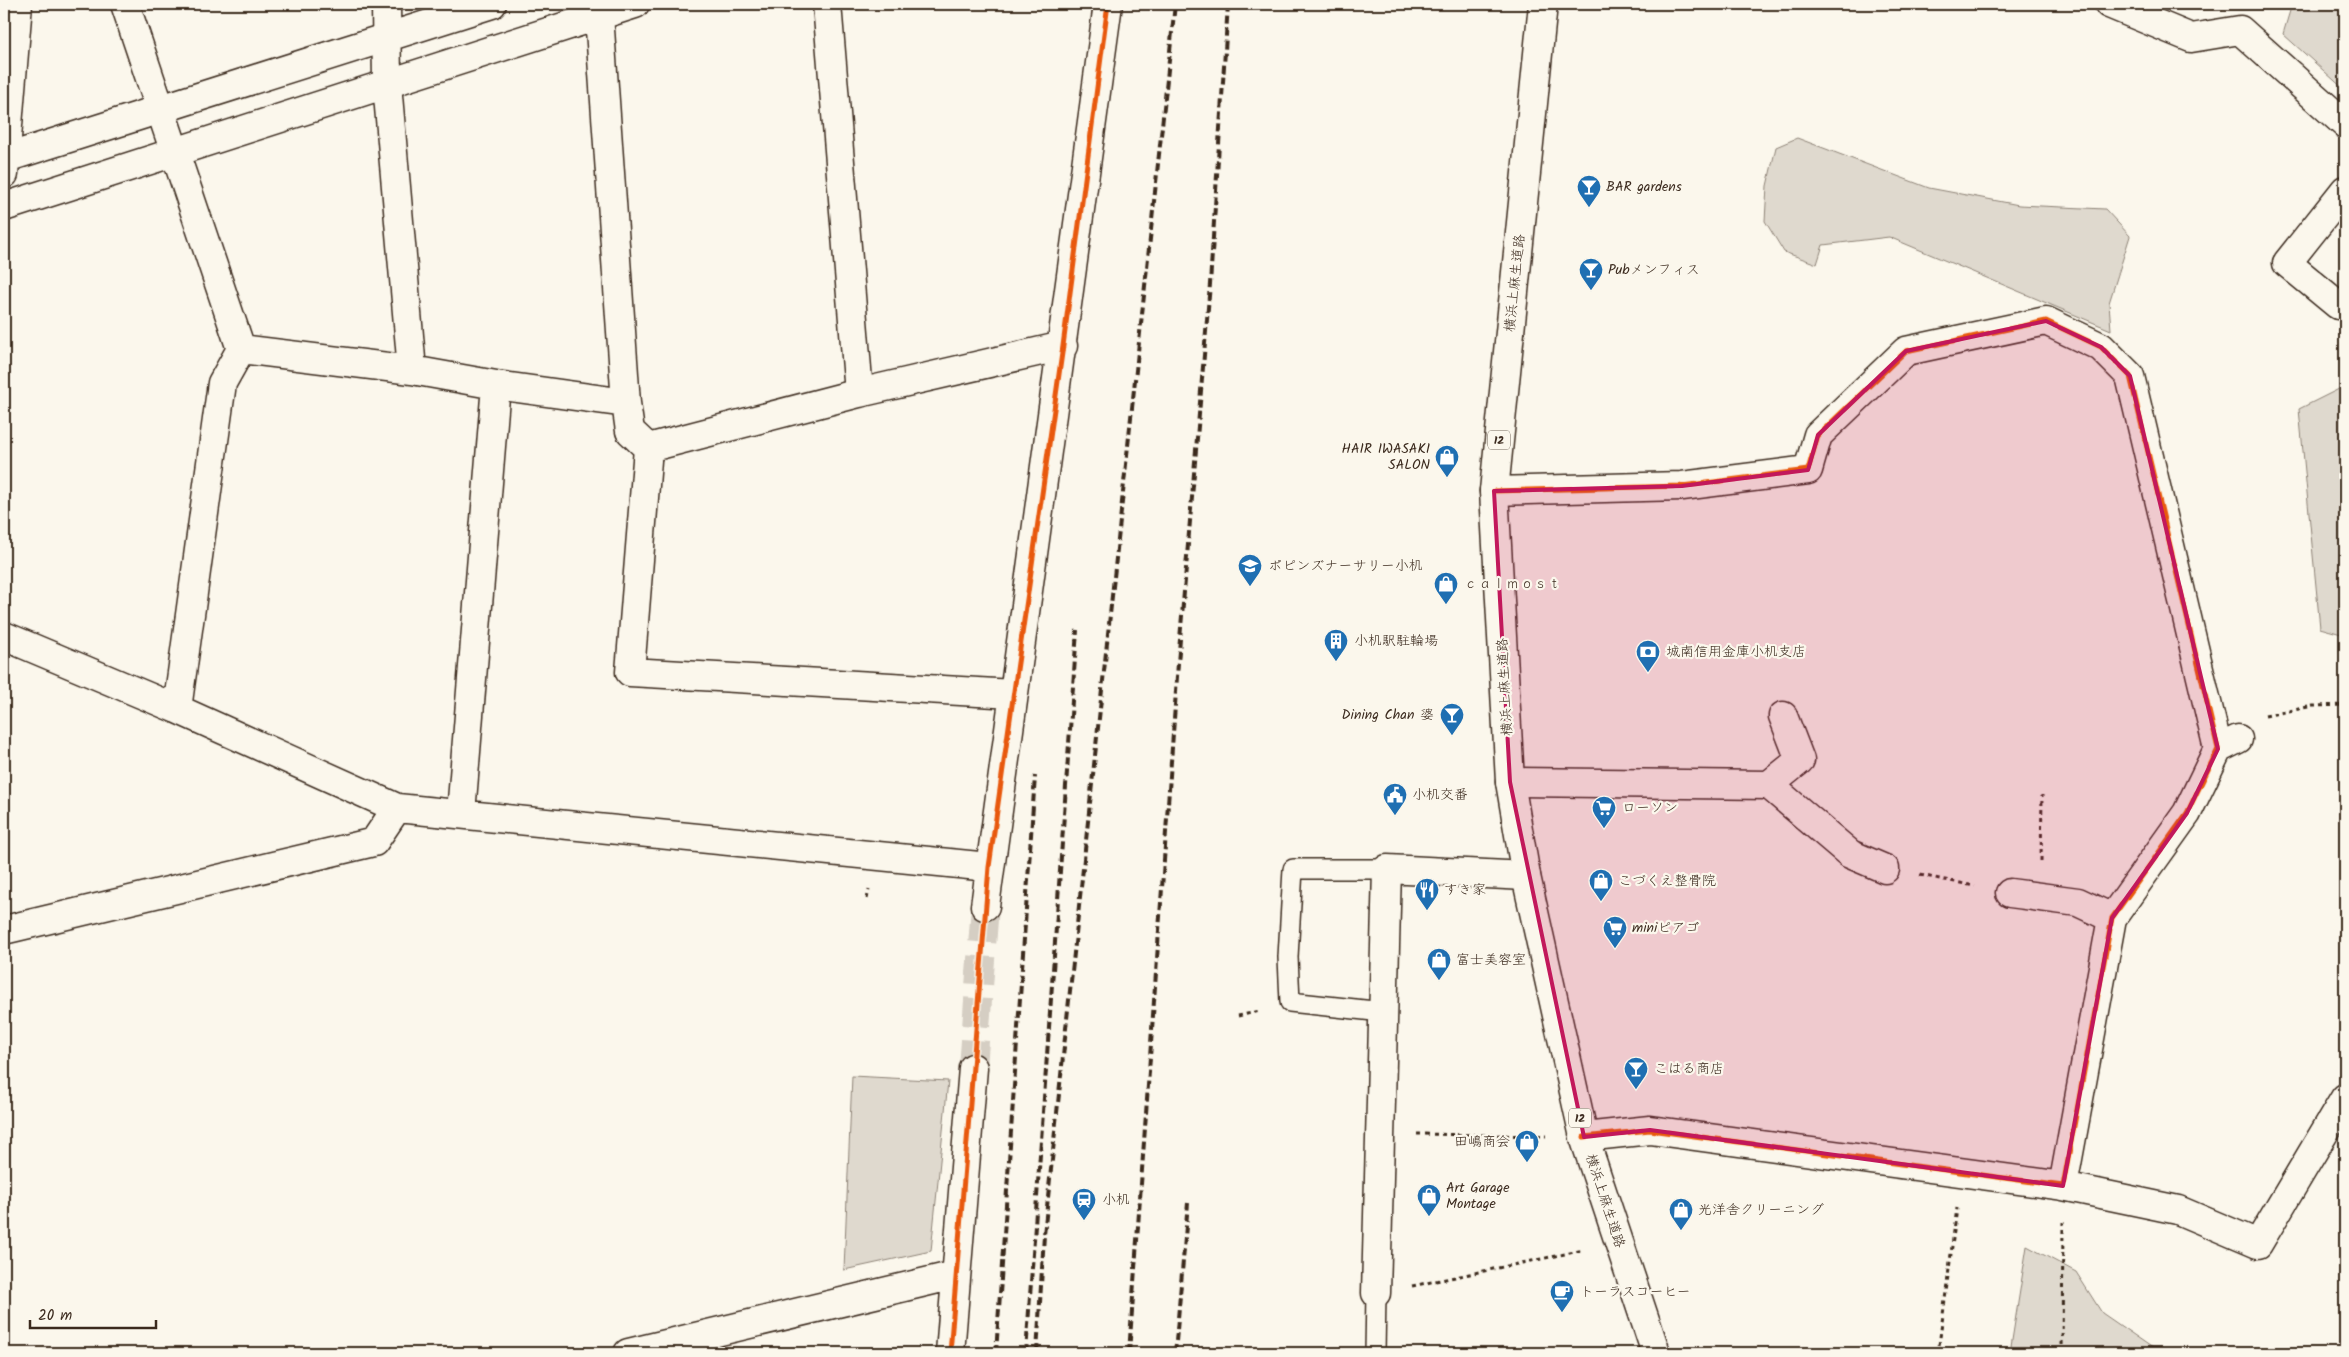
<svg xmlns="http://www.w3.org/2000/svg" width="2349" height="1357" viewBox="0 0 2349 1357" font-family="Kalam,'Klee One',sans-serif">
<rect width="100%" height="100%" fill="#fbf7ec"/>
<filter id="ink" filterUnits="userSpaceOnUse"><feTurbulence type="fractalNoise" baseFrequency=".02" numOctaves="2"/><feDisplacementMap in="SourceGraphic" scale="10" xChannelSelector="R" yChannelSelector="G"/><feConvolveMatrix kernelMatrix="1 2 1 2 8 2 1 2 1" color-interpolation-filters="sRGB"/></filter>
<g filter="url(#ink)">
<path fill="#dfd9ce" stroke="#8d8276" d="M2292,4h53v86l-62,-56z
M1797,138l132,50 90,17 86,4 25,27 -21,67 2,27 -222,-93 -66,8 -6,19 -33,-12 -19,-31 2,-35 9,-39z
M2345,386v249l-25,-7 -21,-219z
M852,1076l96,5 -17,170 -87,19z
M2027,1246l49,26 26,41 58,40h-150z"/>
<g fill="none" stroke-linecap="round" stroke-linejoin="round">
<path stroke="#d5cec3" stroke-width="28" stroke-dasharray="28 14" stroke-linecap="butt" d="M973,1068l12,-162"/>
<defs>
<path id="lane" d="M1383,1012l-93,-10 -2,-45 5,-88h94
M1375,1353l1,-60"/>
<path id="street" d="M125,4l116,345 -19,34 -45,326
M386,4l1,80 25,286
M827,4l32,389
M2109,4l82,34 49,-8 105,94
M6,158l486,-154
M4,174l14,-170
M4,207l631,-203
M2338,305l-51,-42 58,-73
M241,349l171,21 84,15 130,18 -27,-388 1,-11
M626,403l4,28 18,17 211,-55 204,-47
M648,448l-18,224 383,22
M1494,491l188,-5 126,-16 10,-35 88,-84 140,-30 55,26 29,29 88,373 -31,64 -75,105 -49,268 -413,-56 -66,7
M4,636l173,73 220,99 592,59
M2218,749l20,-10
M1510,782l259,3 31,-25 -17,-44
M1769,785l81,69 35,15
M461,813l35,-428
M2010,893l68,9 34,16
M985,906l123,-902
M4,930l370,-88 23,-34
M2063,1186l115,24 80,34 87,-146
M1376,1293l11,-424 139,7
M628,1353l327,-78
M950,1353l23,-285"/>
<path id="primary" d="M1543,4l-49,487 16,291 16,94 58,261 72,216"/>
</defs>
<use href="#lane" stroke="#3b2a1e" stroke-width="22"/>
<use href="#street" stroke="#3b2a1e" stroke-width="31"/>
<use href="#primary" stroke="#3b2a1e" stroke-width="31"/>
<path stroke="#3b2a1e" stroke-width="3" stroke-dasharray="4 4" stroke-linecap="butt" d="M2265,716l48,-10 32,-1
M2041,861l1,-66
M1920,875l55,11
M867,899l2,-9
M1238,1016l22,-5
M1417,1134l129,2
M1412,1286l172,-36
M1938,1353l19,-145
M2062,1353l1,-131"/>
<use href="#lane" stroke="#fbf7ec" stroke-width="19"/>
<use href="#street" stroke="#fbf7ec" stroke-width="28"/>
<use href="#primary" stroke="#fbf7ec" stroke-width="28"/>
<path stroke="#3b2a1e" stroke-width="4" stroke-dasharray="8 4" stroke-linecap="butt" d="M996,1353l39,-577
M1026,1353l51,-723
M1037,1353l7,-118 131,-1231
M1129,1353l49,-690 32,-379 18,-280
M1175,1353l13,-150"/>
<defs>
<path id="cycleway" d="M1494,491l188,-5 126,-16 10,-35 88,-84 140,-30 55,26 29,29 88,373 -31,64 -75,105 -49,268 -413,-56 -66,7
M950,1353l39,-486 74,-521 45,-342"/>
</defs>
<use href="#cycleway" stroke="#fbf7ec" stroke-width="8"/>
<use href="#cycleway" stroke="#e8590c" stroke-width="5"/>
</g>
</g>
<path fill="#c2185b" fill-opacity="0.2" stroke="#c2185b" stroke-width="4" stroke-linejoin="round" d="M2046,321l55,26 29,29 88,373 -31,64 -75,105 -49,268 -413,-56 -66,7 -74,-355 -16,-291 188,-5 126,-16 10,-35 88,-84z"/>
<defs>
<symbol id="bar-pin" viewBox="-11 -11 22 30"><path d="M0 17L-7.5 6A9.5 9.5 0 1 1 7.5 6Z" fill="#1f6fb2" stroke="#fbf7ec"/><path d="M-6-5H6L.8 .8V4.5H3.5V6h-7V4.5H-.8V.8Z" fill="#fff"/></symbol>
<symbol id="shop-pin" viewBox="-11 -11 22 30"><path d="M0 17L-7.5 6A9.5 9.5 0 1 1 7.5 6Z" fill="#1f6fb2" stroke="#fbf7ec"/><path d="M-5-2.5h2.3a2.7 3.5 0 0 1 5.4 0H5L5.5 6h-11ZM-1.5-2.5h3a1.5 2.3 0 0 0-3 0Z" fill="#fff"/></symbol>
<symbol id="school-pin" viewBox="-11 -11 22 30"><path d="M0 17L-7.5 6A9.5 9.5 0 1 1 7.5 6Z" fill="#1f6fb2" stroke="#fbf7ec"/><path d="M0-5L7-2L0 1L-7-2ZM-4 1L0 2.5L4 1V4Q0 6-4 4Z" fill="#fff"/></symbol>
<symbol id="building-pin" viewBox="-11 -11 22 30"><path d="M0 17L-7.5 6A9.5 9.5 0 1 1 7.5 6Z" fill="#1f6fb2" stroke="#fbf7ec"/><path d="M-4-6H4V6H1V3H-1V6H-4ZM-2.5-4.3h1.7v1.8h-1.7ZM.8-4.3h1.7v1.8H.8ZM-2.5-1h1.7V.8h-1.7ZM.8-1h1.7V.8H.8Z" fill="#fff"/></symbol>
<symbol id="bank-pin" viewBox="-11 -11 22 30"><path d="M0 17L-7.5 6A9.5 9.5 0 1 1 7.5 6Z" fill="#1f6fb2" stroke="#fbf7ec"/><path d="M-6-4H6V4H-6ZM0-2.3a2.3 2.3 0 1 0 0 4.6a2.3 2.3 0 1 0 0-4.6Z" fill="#fff"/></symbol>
<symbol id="civic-pin" viewBox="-11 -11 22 30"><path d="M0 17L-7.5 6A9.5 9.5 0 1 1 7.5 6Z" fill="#1f6fb2" stroke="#fbf7ec"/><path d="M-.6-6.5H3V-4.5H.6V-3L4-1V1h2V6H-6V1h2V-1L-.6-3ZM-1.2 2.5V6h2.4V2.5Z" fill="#fff"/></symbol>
<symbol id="supermarket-pin" viewBox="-11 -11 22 30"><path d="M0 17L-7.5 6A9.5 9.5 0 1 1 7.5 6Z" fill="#1f6fb2" stroke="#fbf7ec"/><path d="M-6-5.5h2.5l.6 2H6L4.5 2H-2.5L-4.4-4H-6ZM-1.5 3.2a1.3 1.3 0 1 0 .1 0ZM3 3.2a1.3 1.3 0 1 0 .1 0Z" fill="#fff"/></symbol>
<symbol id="restaurant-pin" viewBox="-11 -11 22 30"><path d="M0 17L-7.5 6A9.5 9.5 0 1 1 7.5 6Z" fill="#1f6fb2" stroke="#fbf7ec"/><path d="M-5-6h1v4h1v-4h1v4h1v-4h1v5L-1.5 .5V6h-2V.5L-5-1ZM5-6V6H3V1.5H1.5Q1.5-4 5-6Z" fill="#fff"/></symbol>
<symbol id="station-pin" viewBox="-11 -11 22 30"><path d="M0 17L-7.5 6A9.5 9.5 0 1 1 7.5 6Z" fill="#1f6fb2" stroke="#fbf7ec"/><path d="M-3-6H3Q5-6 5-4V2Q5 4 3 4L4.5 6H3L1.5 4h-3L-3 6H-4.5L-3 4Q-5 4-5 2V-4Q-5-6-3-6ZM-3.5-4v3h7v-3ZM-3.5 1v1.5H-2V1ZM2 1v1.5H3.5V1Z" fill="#fff"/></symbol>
<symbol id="cafe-pin" viewBox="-11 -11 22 30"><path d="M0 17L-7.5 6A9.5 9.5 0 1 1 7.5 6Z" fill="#1f6fb2" stroke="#fbf7ec"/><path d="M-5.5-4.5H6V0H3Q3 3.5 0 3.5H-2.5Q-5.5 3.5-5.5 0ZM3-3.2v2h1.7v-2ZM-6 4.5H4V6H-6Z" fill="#fff"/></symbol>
</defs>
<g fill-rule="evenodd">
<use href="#bar-pin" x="1575" y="173" width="28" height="38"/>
<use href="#bar-pin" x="1577" y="256" width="28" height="38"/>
<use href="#shop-pin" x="1433" y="443" width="28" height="38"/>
<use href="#school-pin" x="1236" y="552" width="28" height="38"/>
<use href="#shop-pin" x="1432" y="570" width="28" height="38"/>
<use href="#building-pin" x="1322" y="627" width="28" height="38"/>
<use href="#bank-pin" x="1634" y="638" width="28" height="38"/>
<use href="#bar-pin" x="1438" y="701" width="28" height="38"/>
<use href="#civic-pin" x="1381" y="781" width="28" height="38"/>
<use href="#supermarket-pin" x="1590" y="794" width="28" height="38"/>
<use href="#shop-pin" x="1587" y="867" width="28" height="38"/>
<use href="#restaurant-pin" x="1413" y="876" width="28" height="38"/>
<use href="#supermarket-pin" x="1601" y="914" width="28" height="38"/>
<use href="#shop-pin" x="1425" y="946" width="28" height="38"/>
<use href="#bar-pin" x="1622" y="1055" width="28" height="38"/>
<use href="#shop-pin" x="1513" y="1128" width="28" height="38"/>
<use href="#shop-pin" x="1415" y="1182" width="28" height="38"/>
<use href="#station-pin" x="1070" y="1186" width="28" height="38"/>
<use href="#shop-pin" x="1667" y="1196" width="28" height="38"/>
<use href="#cafe-pin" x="1548" y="1278" width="28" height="38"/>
</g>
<g text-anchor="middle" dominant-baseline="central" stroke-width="4.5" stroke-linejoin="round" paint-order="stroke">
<g fill="#fbf7ec" stroke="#75685c" stroke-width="1">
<rect x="1488" y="430.5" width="22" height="19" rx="4"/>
<rect x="1569" y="1108.5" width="22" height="19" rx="4"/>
</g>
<g font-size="12" font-weight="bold" fill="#3b2a1e">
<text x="1499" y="440">12</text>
<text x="1580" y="1118">12</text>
</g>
<g font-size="14" fill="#3b2a1e" stroke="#fbf7ec" text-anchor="start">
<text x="1606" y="187">BAR gardens</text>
<text x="1608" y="270">Pubメンフィス</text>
<text x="1430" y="449" text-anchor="end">HAIR IWASAKI<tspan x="1430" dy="16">SALON</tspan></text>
<text x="1268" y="566">ポピンズナーサリー小机</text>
<text x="1464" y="584">ｃａｌｍｏｓｔ</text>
<text x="1354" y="641">小机駅駐輪場</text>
<text x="1666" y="652">城南信用金庫小机支店</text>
<text x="1434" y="715" text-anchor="end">Dining Chan 婆</text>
<text x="1412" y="795">小机交番</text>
<text x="1622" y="808">ローソン</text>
<text x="1618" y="881">こづくえ整骨院</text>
<text x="1444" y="890">すき家</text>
<text x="1632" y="928">miniピアゴ</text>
<text x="1456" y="960">富士美容室</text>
<text x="1654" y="1069">こはる商店</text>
<text x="1510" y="1142" text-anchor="end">田嶋商会</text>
<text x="1446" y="1188">Art Garage<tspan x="1446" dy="16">Montage</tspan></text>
<text x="1102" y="1200">小机</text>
<text x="1698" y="1210">光洋舎クリーニング</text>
<text x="1580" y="1292">トーラスコーヒー</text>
</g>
<g font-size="14" fill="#3b2a1e" stroke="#fbf7ec">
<text transform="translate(1515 283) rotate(-84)">横浜上麻生道路</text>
<text transform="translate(1505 687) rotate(-93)">横浜上麻生道路</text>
<text transform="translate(1605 1201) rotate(72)">横浜上麻生道路</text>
</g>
</g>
<rect width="2349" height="1357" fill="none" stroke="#fbf7ec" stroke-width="20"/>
<rect x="10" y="10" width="2329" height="1337" fill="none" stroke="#3b2a1e" stroke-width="2" filter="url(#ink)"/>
<path d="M30 1320v8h126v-8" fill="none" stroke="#3b2a1e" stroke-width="2.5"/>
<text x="38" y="1320" font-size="15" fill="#3b2a1e" stroke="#fbf7ec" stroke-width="4" paint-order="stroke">20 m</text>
</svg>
